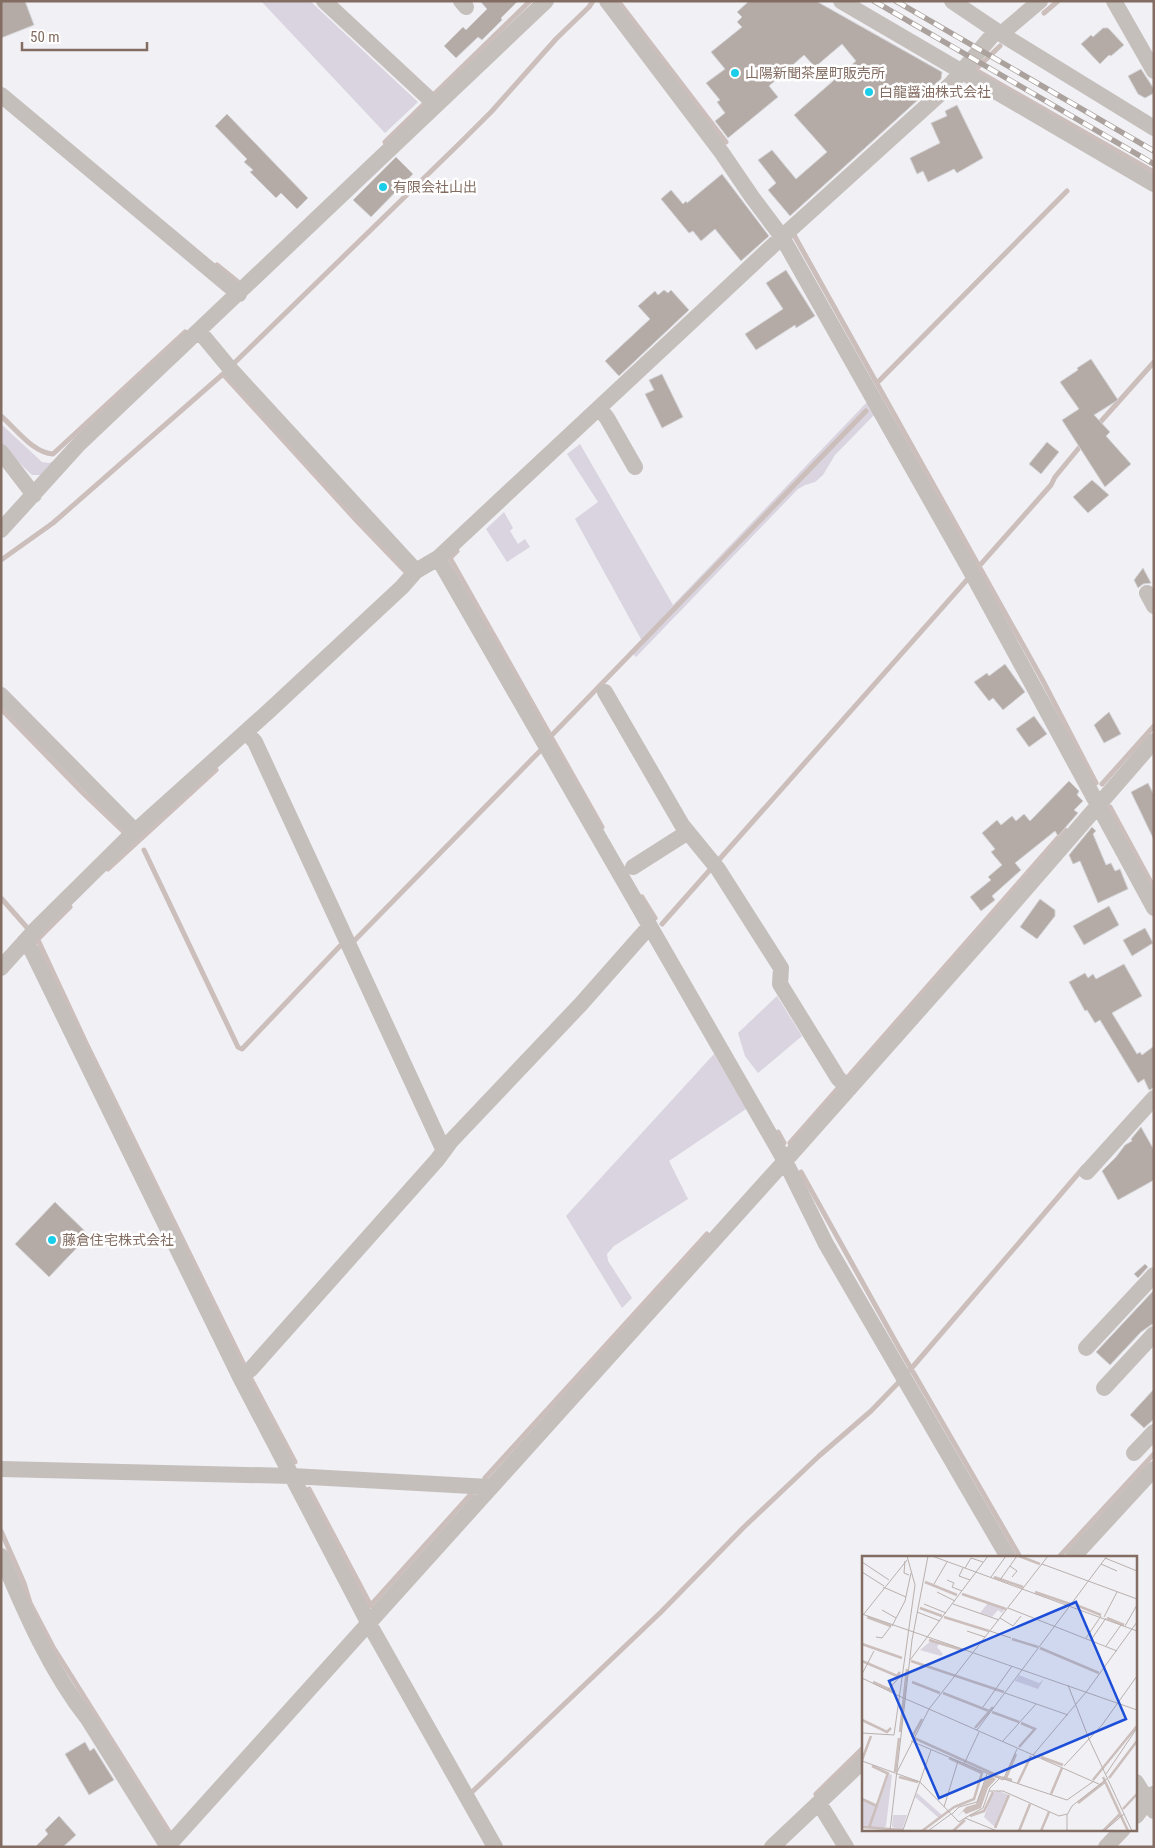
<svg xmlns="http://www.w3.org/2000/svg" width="1155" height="1848" viewBox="0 0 1155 1848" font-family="'Roboto Condensed','Noto Sans JP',sans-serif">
<rect width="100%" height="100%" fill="#f0f0f5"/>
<path fill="#d9d4df" d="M261,1h49l108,101 -33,31z
M868,401l7,13 -40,41 -12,20 -8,7 -10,3 -7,4 -162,168 -5,-5 11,-11 -67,-122 23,-17 -31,-48 13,-10 93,161z
M1,424l41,38 7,1 9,-4 -16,16h-10l-31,-30z
M504,512l9,16 -3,3 8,13 7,-5 5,8 -23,15 -21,-33z
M777,996l25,40 -44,37 -13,-17 -7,-23z
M714,1054l32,55 -77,52 19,38 -74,47 -7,8 1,7 24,37 -10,10 -56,-92z"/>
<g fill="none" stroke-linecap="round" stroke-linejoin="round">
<path stroke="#cbbebb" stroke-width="5" d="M618,1l108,141
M1044,13l14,-12
M972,68l182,104
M975,70l25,-24
M385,142l145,-141
M794,235l248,444 54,104
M217,265l21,17
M223,374l133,146 49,51
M877,383l190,-192
M1,416c15,13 32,37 52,38l132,-122
M1096,427l58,-65
M457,551l-7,7 152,269
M1,560l52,-37 170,-149 238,-232 31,-31 64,-72 33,-32 4,-6
M1,709l83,85 44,42
M551,736l315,-325
M1102,784l52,-58
M1110,807l44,81
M144,850l94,197 4,2 98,-103
M108,869l108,-99
M642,897l13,21
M1,898l37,42 48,103 165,336 44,83
M662,924l389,-439 4,-8 28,-34
M353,942l188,-192
M30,947l40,-40
M778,1132l6,11
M790,1143l275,-313
M801,1172l97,174 122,211
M910,1370l174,-203
M485,1478l222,-244
M309,1489l62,117
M1,1531l23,52 6,20 23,44 120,191
M1059,1557l95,-103
M371,1605l101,-112
M471,1793l190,-181 83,-85 75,-71 52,-45 28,-29
M816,1794l48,-47"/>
</g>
<path fill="#b4aaa6" stroke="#d3d3d6" d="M1,1h24l9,24 -33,13z
M480,1h38l-17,17 1,2 -20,20 -4,-3 -22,21 -12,-12 19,-19 3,3 21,-21z
M749,1h67l126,71 -1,7 -151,137 -22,-26 8,-7 -18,-23 14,-10 24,29 31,-27 -33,-37 62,-54 -14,-17 -27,23 -11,-12 -35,31 9,11 -50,41 -13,-17 10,-8 -8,-11 3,-2 -14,-17 19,-14 -14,-17 31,-25 -5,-5 5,-5 -5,-5z
M1103,28h5l16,17 -13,11 -2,-1 -9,9 -19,-20 10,-9 2,2z
M1141,69l13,20v4l-9,5 -7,-4 -10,-18z
M957,105l26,53 -26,15 -3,-4 -26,13 -5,-11 -6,3 -7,-16 30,-15 -9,-20 16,-7 -2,-5z
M227,114l81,84 -11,11 -16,-16 -5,5 -26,-26 3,-2 -9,-8 3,-3 -32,-33z
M396,157l17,17 -42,43 -18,-17z
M722,174l47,62 -28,25 -26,-32 -14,12 -8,-10 -4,2 -28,-34 10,-9 12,14 3,-3 1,2z
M786,270l29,46 -19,12 -1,-3 -39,25 -11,-16 38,-25 -17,-26z
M664,290l4,3 3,-3 18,20 -70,66 -14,-15 45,-42 -12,-13 17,-15 3,4z
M1091,359l27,41 -24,15 16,17 -4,4 25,28 -26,23 -43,-67 17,-11 -19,-27 18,-12 -1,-2z
M662,374l21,43 -21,11 -17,-34 9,-4 -5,-10z
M1047,442l12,10 -18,22 -12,-10z
M1092,480l17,15 -21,18 -15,-16z
M1143,568l8,15 -8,1 -5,4 -4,-8z
M1005,664l20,28 -22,18 -10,-12 -4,3 -15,-19 13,-9 2,3z
M1109,712l12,22 -17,9 -10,-18z
M1034,716l13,18 -18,13 -13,-18z
M1069,781l10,10 -2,4 6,6 -9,9 4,3 -20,23 -3,-5 -40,32 6,7 -29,26 3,4 -14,11 -11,-14 21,-17 -3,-3 14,-12 -11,-13 4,-3 -13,-16 15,-13 4,5 11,-9 4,5 8,-7 6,7z
M1148,783l6,12v45l-23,-48z
M1092,827l4,4 -3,3 13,31 5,-2 4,8 5,-2 8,20 -30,14 -18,-42 -7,3 -4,-9z
M1040,899l15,11v6l-18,23 -17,-12z
M1109,906l10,19 -35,20 -11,-19z
M1145,928l8,15 -21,13 -9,-16z
M1124,964l18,32 -30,17 25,41 3,-2 2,3 12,-9v42l-5,2 -5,-11 -6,4 -38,-63 -5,3 -8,-13 -2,1 -16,-29 16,-9 3,5 5,-4 3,5z
M1141,1127l13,23v30l-36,20 -16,-29 14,-14 9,-12 7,-4 -1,-2z
M55,1202l34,33 -40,42 -34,-33z
M1145,1264l3,3 -10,11 -4,-4z
M1154,1290v34l-3,1 -10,7 -31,33 -14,-13z
M1154,1389v30l-10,9 -14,-13z
M85,1742l5,9 4,-3 20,32 -25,15 -24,-41z
M59,1816l17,19 -13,12h-28l13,-13 -3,-4z"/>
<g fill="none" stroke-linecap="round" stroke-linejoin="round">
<path stroke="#c5bfbc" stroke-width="16" d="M324,1l112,104
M461,1l5,6
M607,1l115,152 30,44 30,40 169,-153 45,-53
M841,1l313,183
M952,1l49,33 153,94
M1114,1l40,70
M1001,34l39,-33
M1,95l238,199
M199,331l34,41 183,199
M599,408l8,10 28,49
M1,452l33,43
M1,530l78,-86 467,-443
M438,558l347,603 41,83 182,313
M1147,593l7,13
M605,692l77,133 36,44 63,99 -1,16 58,94 11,11
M1,695l134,136
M246,732l9,10 189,409
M633,867l55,-35
M24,942l8,9 208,426 128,245 127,225
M1,968l34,-38 96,-95 139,-125 132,-123 14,-16 22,-13 344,-321 187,331 185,340
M1087,1172l67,-74
M1086,1348l68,-73
M240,1377l11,-8 186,-209 14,-19 130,-137 68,-77
M1104,1388l50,-54
M1134,1453l20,-21
M1,1469l291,7 197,11
M1,1556c24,56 49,115 87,163l80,128
M1073,1557l81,-88
M1136,1782l18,29
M819,1803l27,44
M1136,1816l17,-22
M167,1847l618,-686 205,-231 164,-189
M772,1847l92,-87
M1106,1847l17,-18"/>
<defs>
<path id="rail" d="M874,1l280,163
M896,1l258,150"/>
</defs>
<use href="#rail" stroke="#aba29d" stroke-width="5.5"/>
<use href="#rail" stroke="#fff" stroke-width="4" stroke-dasharray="11" stroke-linecap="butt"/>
</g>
<g fill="#1aceea" stroke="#fff" stroke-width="2">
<circle cx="735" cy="73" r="5"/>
<circle cx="869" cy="92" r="5"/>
<circle cx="383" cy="187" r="5"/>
<circle cx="52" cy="1240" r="5"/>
</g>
<g text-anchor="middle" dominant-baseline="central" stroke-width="5" stroke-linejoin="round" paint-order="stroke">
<g font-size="14" fill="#836d62" stroke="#fff" text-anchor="start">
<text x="745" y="73">山陽新聞茶屋町販売所</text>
<text x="879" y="92">白龍醤油株式会社</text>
<text x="393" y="187">有限会社山出</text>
<text x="62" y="1240">藤倉住宅株式会社</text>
</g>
</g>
<g transform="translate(862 1556)">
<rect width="275" height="275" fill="#f0f0f5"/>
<path d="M126,47l17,6 -3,4 -4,-3 -6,7 -12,-4zM69,85l8,3 -2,3 6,7 -2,2 -21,-6zM157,119l20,8 5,-4 -6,10 -23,-8zM27,218l3,1 -6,51 -4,3 -20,-3 1,-26 13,6 -1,7zM137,235l10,4 -14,32 -11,-10 8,-24zM55,237l26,23 -3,3 -25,-22zM31,259h14l-5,15 -10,-3z" fill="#d9d4df"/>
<path d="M129,220l5,3 -8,9 -7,20 -15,6 -3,-3 -6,6 9,-10 10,-3 9,-23z" fill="#cbbebb"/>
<path fill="none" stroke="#cbbebb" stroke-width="2.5" d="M157,0l21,8M132,21l29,10M63,26l32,13M173,36l35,12M100,38l44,15M214,49l25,10M58,52l22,8M5,61l24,9M82,61l45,14M245,62l17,7M150,83l26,8M67,84l33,10M0,88l40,14M178,92l59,25M0,105l35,15 3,-4M49,105l93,31M11,126l22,10M50,126l28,11M81,137l46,18M130,156l27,10M0,164l25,12 4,-4M113,172l18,-21M38,176l7,-63M50,181l10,-18M52,182l82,37M157,191l16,-18 -14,-6M179,201l22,8M0,204l9,-24M10,210l17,8M33,216l4,-34M133,220l17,4M37,221l19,5M241,221l25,54M144,222l10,-24M247,222l28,-37M231,224l44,-54M156,227l13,-27M189,238l11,-26M0,243l15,7M216,247l28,-22M261,253l14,-15M108,260l14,-5 9,-19M0,271l41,3M7,272l19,-55M133,272l14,-33M60,275l32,-24 20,-8 8,-26 -33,-15M91,275l12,-11M157,275l11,-27M179,275l8,-19M241,275l18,-18"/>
<path fill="none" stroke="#bab0ad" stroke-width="1" d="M70,0l205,75M186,0l-119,153 172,76M243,2l32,13M43,5l-1,12 5,2M0,6l27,18M180,8l95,35M239,8l16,7M148,10l7,5 -5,6M101,12l-4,8 11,4M103,12l6,-10 12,4M0,16l22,14M129,21l15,-21M85,24l7,3 -2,4 10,4M138,24l17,-24M72,28l13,-22M21,31l23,10M75,36l18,9M62,48l22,9M91,48l46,16M146,52l109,43M20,54l14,8M55,56l23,9M0,58l275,96M1,59l44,-55M242,61l13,-25M138,62l13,8 8,-10M30,70l13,-25 6,-28M263,70l12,-21M105,75l18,6M128,75l21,7M14,81l6,1 9,-12M224,82l15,-22M229,84l15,-22M244,90l15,-21M48,104l78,-104M0,118l12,-23M0,122l37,18M206,129l21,54 43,92M26,134l15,-17M143,137l63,22M121,151l29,-41M115,174l130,-174M0,177l32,2 21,-150 -8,-29M49,185l92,39 14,-31M140,186l34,-38M171,199l54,-64 50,-69M0,205l58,21 39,40 6,-4 32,13M102,208l15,-32M202,210l38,-41 35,-49M35,216l32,-63 -30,-13M244,218l31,-46M142,223l63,21 27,-19M127,235h14l56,25 8,-2M82,251l14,-46M90,258l7,-7 18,-5 10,-28M103,262l18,-10 7,-20 9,-9M41,274l28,-80M28,275l22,-191 16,-84M66,275l23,-17M205,275v-16l5,-9 36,-28M242,275l20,-17"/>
<path fill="#1d4ed8" fill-opacity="0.15" stroke="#1d4ed8" stroke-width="2.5" d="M214,46l50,117 -187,79 -50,-117z"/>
<rect width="275" height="275" fill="none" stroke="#836d62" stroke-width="2.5"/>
</g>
<rect width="1155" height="1848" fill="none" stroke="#836d62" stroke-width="5"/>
<path d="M22 42v8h125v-8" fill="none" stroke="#836d62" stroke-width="2.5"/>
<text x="30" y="42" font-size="15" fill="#836d62" stroke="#ffffff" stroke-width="4" paint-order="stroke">50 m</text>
</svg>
